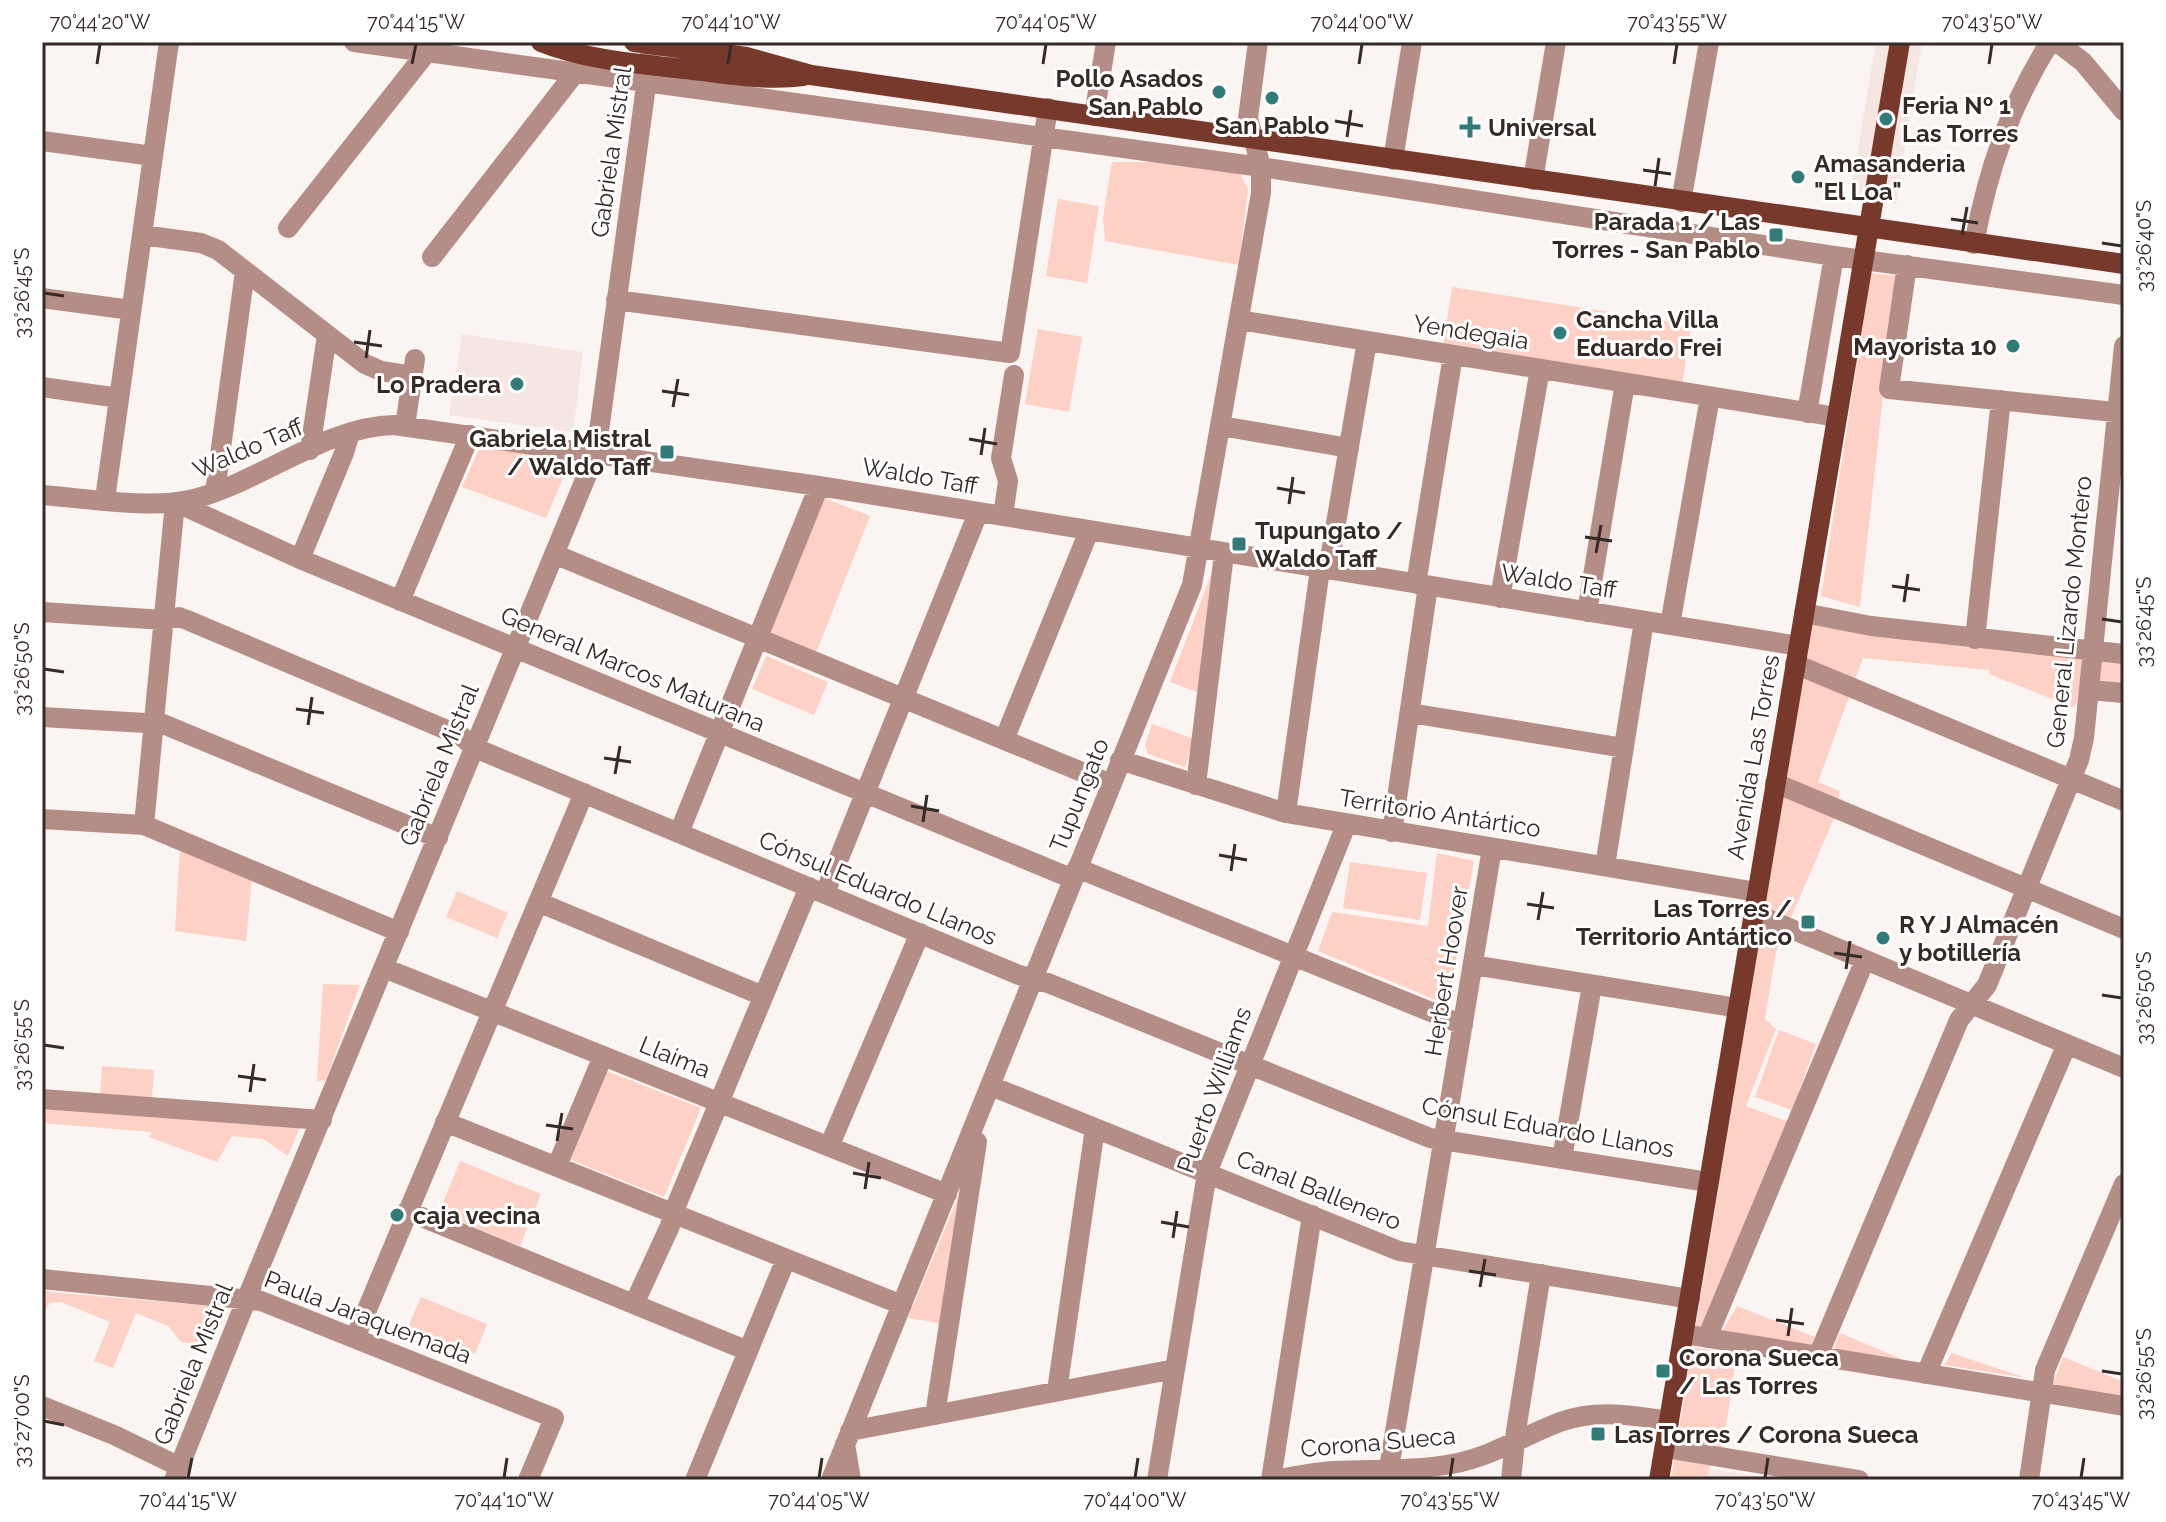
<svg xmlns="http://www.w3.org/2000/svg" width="2166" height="1522" viewBox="0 0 2166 1522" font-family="Raleway,sans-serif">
<rect width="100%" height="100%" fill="#faf4f2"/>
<path fill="#f6e6e2" d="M1876,42h46l-26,162 -46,-8z
M462,334l121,18 -10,80 -124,-17z
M1709,1469l66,10 3,-3 29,4h-100z"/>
<path fill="#fed1c6" d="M1112,162h74l52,8 10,19 -9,76 -134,-24 -2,-23z
M1058,199l41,7 -12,77 -41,-7z
M1871,273l25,3 -36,331 -39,-11z
M1452,287l239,38 -9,60 -239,-38z
M1038,329l44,8 -13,75 -44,-8z
M481,445l90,14 -25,59 -84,-31z
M822,497l48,19 -54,137 -48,-19z
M1213,570l-13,123 -30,-11z
M1812,623l312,36v28l-24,-2 -27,22 -84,-33v-4l-126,-12 -45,124 22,9 -6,27 -58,134 -11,67 11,10 -30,77 45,17 -90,208h-6z
M766,656l62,26 -14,33 -62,-26z
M1152,724l42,15 -9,28 -37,-13 -3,-9z
M180,847l72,31 -6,63 -71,-10z
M1437,853l37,8 -26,144 -130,-54 14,-39 96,14z
M1350,862l77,11 -7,47 -77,-12z
M457,891l51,22 -11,25 -51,-21z
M323,984l37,1 -34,95 -9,1z
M1779,1030l37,14 -24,66 -37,-13z
M102,1066l52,4 -2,29 -52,-4z
M607,1071l94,37 -37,89 -93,-37z
M42,1108l258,19 -12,29 -25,-17 -31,-3 -15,26 -68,-25 3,-5 -110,-9z
M460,1161l81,33 -21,52 -81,-33z
M960,1193l-16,131 -36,-6z
M42,1288l9,4 171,15 4,7 -10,20 -14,11 -21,-3 -13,-16 -32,-13 -23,55 -19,-7 16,-39 -49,-20 -11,1 -8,12z
M421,1297l66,27 -12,30 -67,-27z
M1737,1306l78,31 -3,11 -89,-18z
M1840,1333l73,31 -81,-13z
M1692,1347l45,7 -14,92 -14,23 -2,11h-36z
M1952,1353l74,25 -82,-13z
M2063,1357l61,25v15l-72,-11z"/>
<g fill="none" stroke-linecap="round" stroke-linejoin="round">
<path stroke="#b48e86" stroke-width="20" d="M354,42l907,125 573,89 290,39
M2057,42l26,20 41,49
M1094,116l12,-74
M42,141l111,15
M1393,160l19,-118
M1533,180l23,-138
M1681,202l28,-160
M288,228l139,-176
M142,235l59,8 17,7 147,114 16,7 32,5
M1974,244c14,-75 35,-136 76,-202
M432,257l143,-184
M1907,265l-18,124 235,24
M42,298l89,12
M616,300l394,53 38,-245
M1239,320l598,97
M42,387l77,11
M1807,413l27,-157
M405,426l10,-67
M1221,426l128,22
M310,450l17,-115
M215,492l30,-221
M42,495c44,3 110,15 152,4 66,-17 132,-73 200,-74l425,61 980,160
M105,499l64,-457
M1003,516l5,-35 -7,-23 13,-83
M554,554l557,230
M300,559l44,-106 6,-20
M1328,570l39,-229
M1416,584l37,-229
M1500,598l40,-229
M400,601l70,-166
M42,612l122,8 15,-3 8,3 274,116 14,12 544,227 29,8 382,155 278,44
M1587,612l38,-229
M1804,613l67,13 253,28
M1670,625l40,-228
M1975,639l26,-239
M1795,664l329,137
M2089,690l35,3
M1410,713l214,35
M42,717l121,7 275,114
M1004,740l85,-209
M1120,760l166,53 471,79
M1775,783l349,146
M1196,785l28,-231
M1286,813l34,-244
M42,819l102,6 255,107
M144,825l31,-323 125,57 773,320
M1392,832l36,-246
M679,833l140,-347
M1605,866l39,-245
M1077,868l386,157
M825,893l153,-380
M538,902l225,94
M1753,913l371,155
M1473,965l265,43
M384,968l563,226
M991,1086l408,165 291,48
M42,1099l280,21
M445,1122l457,183
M829,1147l91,-214
M1562,1159l30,-174
M557,1166l46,-110
M407,1211l341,140
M42,1279l219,22 293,117 -26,62
M634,1304l36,-78 3,-13 136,-326
M1684,1334l440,72
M355,1338l229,-545
M1707,1338l158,-378
M1818,1356l141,-336 28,-35 92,-225 5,-22 40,-392
M1926,1374l141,-330
M1057,1391l38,-263
M42,1406l72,29 66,32
M935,1415l42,-273
M850,1431l325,-62
M845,1444l6,36
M1665,1448l194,32
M174,1480l73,-182 349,-845 56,-411
M695,1480l91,-221
M831,1480l361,-895 69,-392v-26l-13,-49 10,-76
M1157,1480l50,-307 139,-348
M1271,1480l41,-265
M1275,1480c20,-4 40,-8 60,-9 40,-2 78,0 117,-7 39,-7 71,-28 108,-42 36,-13 73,-7 109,-1
M1387,1480l105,-632
M1511,1480l5,-49 25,-157
M2029,1480l16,-110 79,-186"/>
<path stroke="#77392c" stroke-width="20" d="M541,42c47,19 102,22 152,28 37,4 73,11 110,6
M634,42l112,15 65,18 1313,189
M1659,1480l241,-1438"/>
</g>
<path fill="none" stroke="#352a27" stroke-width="3" d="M97,64l3,-20M412,64l4,-20M728,64l3,-20M1043,64l3,-20M1359,64l3,-20M1674,64l3,-20M1989,64l3,-20M1335,121l28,5M1347,137l4,-27M1643,170l28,4M1655,186l4,-28M1951,219l27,4M1962,235l5,-28M2102,243l20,3M44,293l20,3M354,342l28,4M366,358l4,-28M662,391l27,4M673,407l5,-28M969,439l28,5M981,455l4,-27M1277,488l28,5M1289,504l4,-27M1585,537l27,4M1596,553l5,-28M1892,586l28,4M1904,602l4,-28M2102,619l20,3M44,669l20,3M296,709l28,4M308,725l4,-28M604,758l27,4M615,774l5,-28M911,806l28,5M923,822l4,-27M1219,855l28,5M1231,871l4,-27M1527,904l27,4M1538,920l5,-28M1834,953l28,4M1846,969l4,-28M2102,995l20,3M44,1045l20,3M238,1076l28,4M250,1092l4,-28M546,1125l27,4M557,1141l5,-28M853,1173l28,5M865,1189l4,-27M1161,1222l28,5M1173,1238l4,-27M1469,1271l27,4M1480,1287l5,-28M1776,1320l28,4M1788,1336l4,-28M2102,1371l20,3M44,1421l20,4M188,1478l4,-20M504,1478l3,-20M819,1478l3,-20M1135,1478l3,-20M1450,1478l3,-20M1765,1478l3,-20M2081,1478l3,-20"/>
<g fill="#327b78" stroke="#fff" stroke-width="3">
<circle cx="1219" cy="92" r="8"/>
<circle cx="1272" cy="98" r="8"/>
<circle cx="1886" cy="119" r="8"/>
<path d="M1466 115h8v8h8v8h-8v8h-8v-8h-8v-8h8z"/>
<circle cx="1798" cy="177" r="8"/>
<rect x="1768" y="227" width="16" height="16" rx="4"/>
<circle cx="1560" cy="333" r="8"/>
<circle cx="2013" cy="346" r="8"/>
<circle cx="517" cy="384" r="8"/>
<rect x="659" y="444" width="16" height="16" rx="4"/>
<rect x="1231" y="536" width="16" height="16" rx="4"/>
<rect x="1800" y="914" width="16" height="16" rx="4"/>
<circle cx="1883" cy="938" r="8"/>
<circle cx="397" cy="1215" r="8"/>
<rect x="1655" y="1363" width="16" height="16" rx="4"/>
<rect x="1590" y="1426" width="16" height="16" rx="4"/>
</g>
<g text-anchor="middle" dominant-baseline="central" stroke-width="6" stroke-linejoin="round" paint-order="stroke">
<g font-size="24" font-weight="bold" fill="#352a27" stroke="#fff" text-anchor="start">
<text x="1203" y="78" text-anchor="end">Pollo Asados<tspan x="1203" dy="28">San Pablo</tspan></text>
<text x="1902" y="105">Feria Nº 1<tspan x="1902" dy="28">Las Torres</tspan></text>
<text x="1272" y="125" text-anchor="middle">San Pablo</text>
<text x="1488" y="127">Universal</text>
<text x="1814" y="163">Amasanderia<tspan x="1814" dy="28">"El Loa"</tspan></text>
<text x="1760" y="221" text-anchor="end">Parada 1 / Las<tspan x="1760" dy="28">Torres - San Pablo</tspan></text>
<text x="1576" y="319">Cancha Villa<tspan x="1576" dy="28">Eduardo Frei</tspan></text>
<text x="1997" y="346" text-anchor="end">Mayorista 10</text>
<text x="501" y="384" text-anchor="end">Lo Pradera</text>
<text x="651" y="438" text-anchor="end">Gabriela Mistral<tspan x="651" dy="28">/ Waldo Taff</tspan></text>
<text x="1255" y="530">Tupungato /<tspan x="1255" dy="28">Waldo Taff</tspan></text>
<text x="1792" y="908" text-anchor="end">Las Torres /<tspan x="1792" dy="28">Territorio Antártico</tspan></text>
<text x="1899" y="924">R Y J Almacén<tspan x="1899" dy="28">y botillería</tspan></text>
<text x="413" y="1215">caja vecina</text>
<text x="1679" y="1357">Corona Sueca<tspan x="1679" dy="28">/ Las Torres</tspan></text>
<text x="1614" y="1434">Las Torres / Corona Sueca</text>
</g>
<g font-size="24" fill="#352a27" stroke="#fff">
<text transform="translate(611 152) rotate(-82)">Gabriela Mistral</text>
<text transform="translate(1471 332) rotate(9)">Yendegaia</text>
<text transform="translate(248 448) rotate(-23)">Waldo Taff</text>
<text transform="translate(920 476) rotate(10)">Waldo Taff</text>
<text transform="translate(1559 581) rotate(9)">Waldo Taff</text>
<text transform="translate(2069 612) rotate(-84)">General Lizardo Montero</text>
<text transform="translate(633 669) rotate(23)">General Marcos Maturana</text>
<text transform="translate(1753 757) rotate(-80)">Avenida Las Torres</text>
<text transform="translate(439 765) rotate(-68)">Gabriela Mistral</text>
<text transform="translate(1079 795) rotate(-68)">Tupungato</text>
<text transform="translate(1440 813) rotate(9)">Territorio Antártico</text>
<text transform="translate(878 888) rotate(23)">Cónsul Eduardo Llanos</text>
<text transform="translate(1446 971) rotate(-81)">Herbert Hoover</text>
<text transform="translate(675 1057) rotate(22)">Llaima</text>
<text transform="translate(1214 1090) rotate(-70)">Puerto Williams</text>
<text transform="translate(1548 1127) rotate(10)">Cónsul Eduardo Llanos</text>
<text transform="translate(1319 1190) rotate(22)">Canal Ballenero</text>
<text transform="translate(368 1317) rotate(21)">Paula Jaraquemada</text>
<text transform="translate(193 1364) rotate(-68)">Gabriela Mistral</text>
<text transform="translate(1378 1442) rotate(-5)">Corona Sueca</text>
</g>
</g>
<rect width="2166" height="1522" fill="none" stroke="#ffffff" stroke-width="88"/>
<rect x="44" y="44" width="2078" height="1434" fill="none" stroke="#352a27" stroke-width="3"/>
<g font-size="20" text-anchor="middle" fill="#352a27">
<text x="100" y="29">70°44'20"W</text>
<text x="416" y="29">70°44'15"W</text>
<text x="731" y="29">70°44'10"W</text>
<text x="1046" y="29">70°44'05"W</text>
<text x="1362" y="29">70°44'00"W</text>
<text x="1677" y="29">70°43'55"W</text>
<text x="1992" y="29">70°43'50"W</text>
<text transform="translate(2144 246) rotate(-90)" y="7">33°26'40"S</text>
<text transform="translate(22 293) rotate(-90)" y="7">33°26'45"S</text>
<text transform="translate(2144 622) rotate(-90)" y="7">33°26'45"S</text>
<text transform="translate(22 669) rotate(-90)" y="7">33°26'50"S</text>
<text transform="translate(2144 998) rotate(-90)" y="7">33°26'50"S</text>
<text transform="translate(22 1045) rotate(-90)" y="7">33°26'55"S</text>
<text transform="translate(2144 1374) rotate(-90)" y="7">33°26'55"S</text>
<text transform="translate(22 1421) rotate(-90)" y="7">33°27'00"S</text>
<text x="188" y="1507">70°44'15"W</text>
<text x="504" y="1507">70°44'10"W</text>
<text x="819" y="1507">70°44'05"W</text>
<text x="1135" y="1507">70°44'00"W</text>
<text x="1450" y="1507">70°43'55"W</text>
<text x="1765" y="1507">70°43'50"W</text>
<text x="2081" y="1507">70°43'45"W</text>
</g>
</svg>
